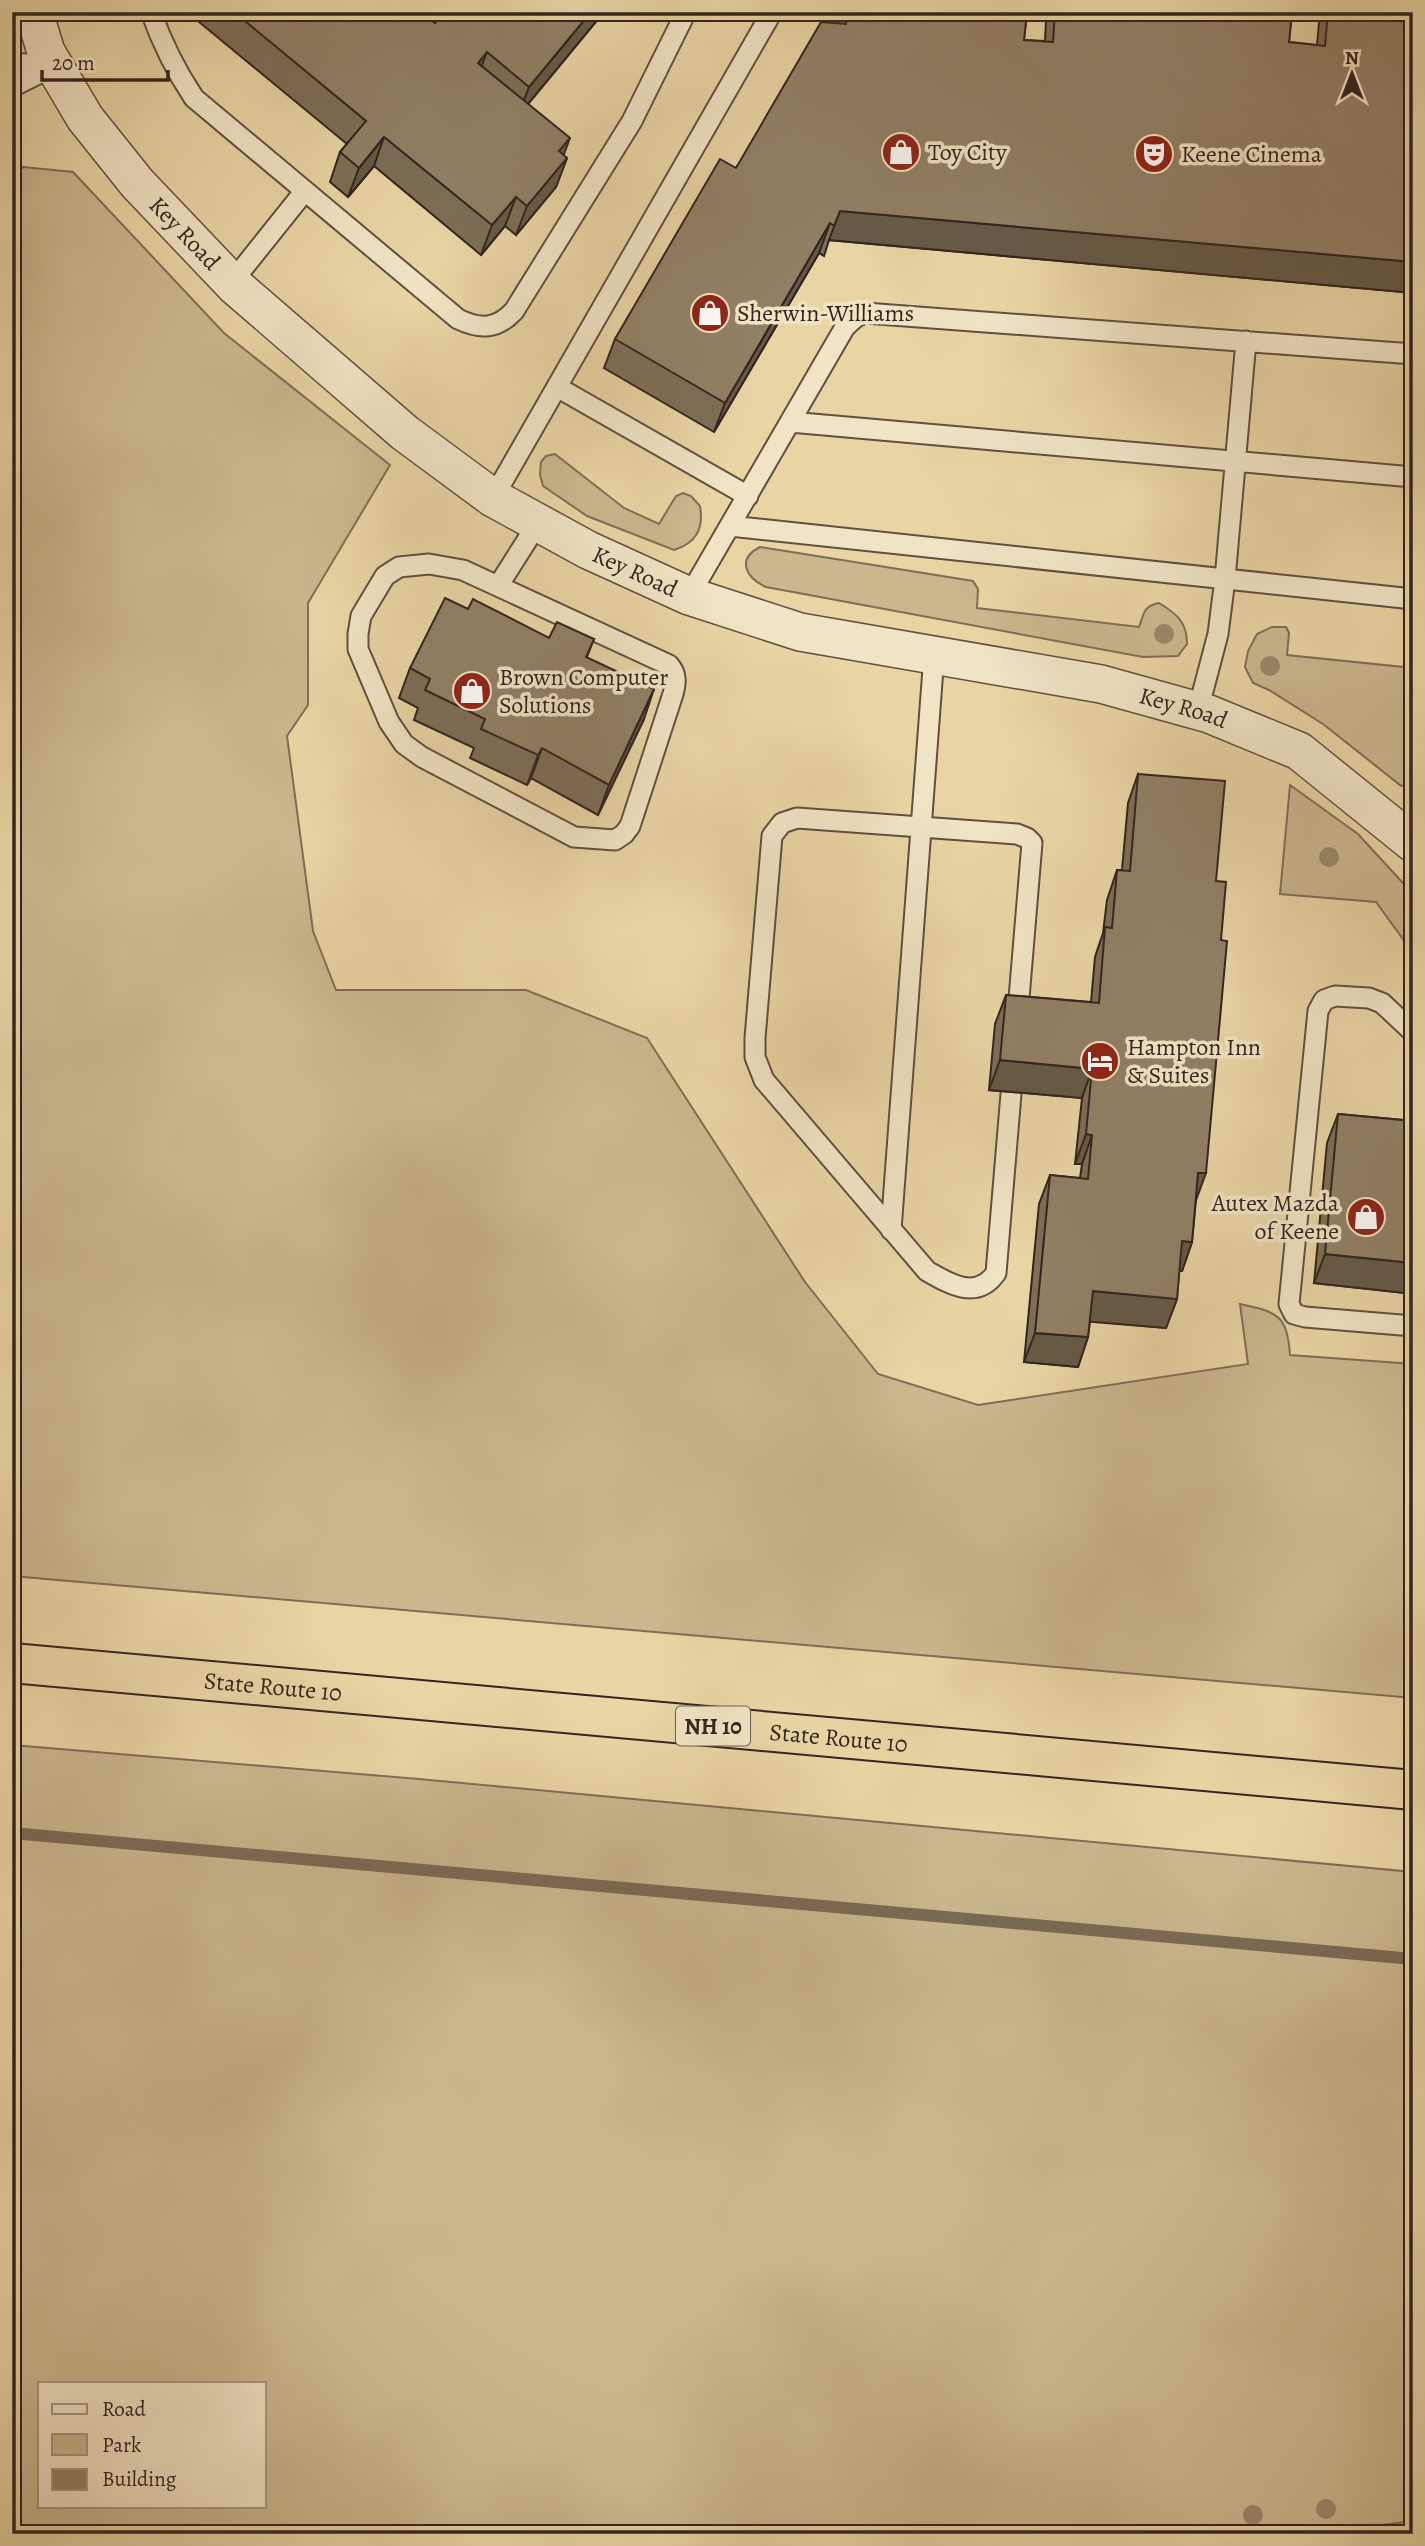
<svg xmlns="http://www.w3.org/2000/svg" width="1425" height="2546" viewBox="0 0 1425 2546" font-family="Alegreya,serif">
<rect width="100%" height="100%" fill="#e9d5a4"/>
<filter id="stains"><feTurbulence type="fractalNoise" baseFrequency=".00286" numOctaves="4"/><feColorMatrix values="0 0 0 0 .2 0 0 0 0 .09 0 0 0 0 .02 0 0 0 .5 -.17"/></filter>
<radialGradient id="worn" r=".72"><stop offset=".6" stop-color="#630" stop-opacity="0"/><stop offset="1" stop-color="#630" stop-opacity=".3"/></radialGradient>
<path fill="#cab78e" stroke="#7e6e57" stroke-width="2" fill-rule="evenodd" d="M23,167l50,5 151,161 166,132 -82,138v102l-21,31 26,195 23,59h190l121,48 158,244 73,92 100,31 270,-41 -8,-60c38,8 47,11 50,51l123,9v334l-1401,-122v-1394z
M555,454l69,54 35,16 17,-28 7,-3 8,3 9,10c4,23 -4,37 -26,44l-87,-34 -44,-30 -3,-11 1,-13 5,-6z
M760,547l213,34 5,8 -1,19 162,19c5,-13 4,-21 20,-24 18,11 28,19 28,41l-9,12 -35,1 -377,-70c-20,-9 -30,-28 -6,-40z
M1272,627h14l3,6 -2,22 126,13v122l-13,-5 -77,-61 -54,-34 -16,-7 -8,-16 3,-16 9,-17z
M1290,785l68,49 55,60v59l-37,-51 -96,-8z
M12,1745l407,34 994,93v649l-101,13h-1300zM40,2383h224v123h-224z"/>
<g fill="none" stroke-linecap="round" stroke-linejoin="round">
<path stroke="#7a6a54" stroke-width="12" d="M12,1833l1401,126"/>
<defs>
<path id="service" d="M151,12c11,31 25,59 43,86l264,221c23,11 39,10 56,-8l118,-190 54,-109
M12,63l41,3
M12,87l42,-21
M232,282l72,-90
M557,387l191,109
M790,422l623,55
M493,498l279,-486
M730,526l683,73
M429,564l34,6 206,95c8,9 7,18 4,29l-43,132 -6,8 -9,6 -41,-3 -152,-80 -18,-13 -15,-22 -31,-73v-15l3,-18 24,-40 14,-9z
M498,586l40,-63
M689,596l156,-269 11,-10 9,-4 548,41
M1198,710l20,-76 7,-55 21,-238
M797,818l220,16 10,4 5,5 -36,430c-19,27 -45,12 -69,-2l-163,-191 -9,-23v-19l17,-202 10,-13z
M1413,1032l-31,-29 -13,-5 -34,-2 -11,4 -6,11 -29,293 5,10 11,3 108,9
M891,1230l43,-575"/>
<g id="minor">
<path id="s1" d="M34,12l12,40 39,66 52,65 98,103 170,147 88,65 95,52 101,46 111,36 301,52 108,30 90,37 114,92"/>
</g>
<g id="trunk">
<path id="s2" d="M12,1663l1401,127"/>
</g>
</defs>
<use href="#service" stroke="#5f5041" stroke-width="23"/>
<use href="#minor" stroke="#5f5041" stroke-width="40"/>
<use href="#trunk" stroke="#312420" stroke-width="42"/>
<use href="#service" stroke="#f1e4c4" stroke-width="19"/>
<use href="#minor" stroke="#f1e4c4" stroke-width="37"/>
<use href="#trunk" stroke="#e9d5a4" stroke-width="38"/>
</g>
<g fill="#99886b">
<circle cx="1164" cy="634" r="10"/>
<circle cx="1270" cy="666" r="10"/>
<circle cx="1329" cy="857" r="10"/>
<circle cx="1326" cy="2509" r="10"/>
<circle cx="1253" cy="2515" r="10"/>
</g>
<path fill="#7d6e57" stroke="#312420" stroke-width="2" d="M187,12h234l10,9 4,-9h169l-76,92 35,51 4,3 -11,29 -40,48 -11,-9 -24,29 -107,-89 -26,31 -18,-15 10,-30 7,-8z
M839,12h188l-3,28 21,1 1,-22 3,-7h243l-3,30 28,3 3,-33h93v281l-584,-53 -5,16 -5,-3 -105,179 -110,-64 11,-29 223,-316z
M468,609l81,29 45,1 -7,18 57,62 -46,96 -67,-37 -4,7 -57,-27 4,-10 -60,-28 4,-12 -19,-10 11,-30z
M1138,774l78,107 -20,319 -4,42 -10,29h-3l-2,28 -11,29 -76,-7 -2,16 -10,30 -54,-5 15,-158 11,-29 30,3 2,-14h-7l7,-66 -93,-8 6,-66 11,-29 85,7 4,-45 8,-24 4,-33 10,-30h5l6,-67z
M1338,1114l75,7v173l-99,-11 13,-140z"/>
<path fill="#665a47" stroke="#312420" stroke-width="2" d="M591,12h13l-86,104 11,-29z
M487,52l-11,29 2,-18z
M384,137l-10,29 -26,31 11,-29z
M570,138l-11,30 8,-10 -11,29 -40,48 11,-29 32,-55z
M516,197l-11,29 -24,29 11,-30z
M840,211l573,51v31l-584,-53z
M830,223l-11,30 -105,179 11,-29z
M654,689l-10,30 -46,96 11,-30z
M542,748l-11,30 -4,7 11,-30z
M1000,1060l92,9 -10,29 -93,-8z
M1086,1134l6,1 -10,29h-7z
M1198,1173h8l-11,30z
M1182,1241l10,1 -10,29h-10z
M1325,1254l88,9v31l-99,-11z
M1093,1291l84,8 -11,29 -84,-7z
M1035,1333l53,4 -10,30 -54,-5z"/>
<path fill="#918065" stroke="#312420" stroke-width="2" d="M234,12h187l14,11 9,-11h147l-62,75 -42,-35 -9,11 92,75 -11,13 8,7 -40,48 -11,-9 -24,28 -108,-88 -25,31 -19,-16 26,-31z
M847,12h180l-3,28 29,2 2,-30h237l-3,30 36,4 3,-34h85v250l-573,-51 -6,15 -4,-3 -105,180 -110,-64 105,-180 16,9 85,-146 25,2z
M445,598l23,11 5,-10 76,39 8,-16 37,17 -8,18 68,32 -45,96 -67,-37 -4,7 -57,-26 4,-10 -60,-29 5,-11 -20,-11z
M1138,774l87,7 -9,100 10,1 -5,58 6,1 -21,232h-8l-6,69 -10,-1 -5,58 -84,-8 -5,46 -53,-4 15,-158 38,4 4,-44 -6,-1 6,-65 -92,-9 6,-65 93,8 6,-76 7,1 5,-58 13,1z
M1338,1114l75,7v142l-88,-9z"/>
<defs>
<symbol id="shop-disc" viewBox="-11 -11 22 22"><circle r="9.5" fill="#8f2418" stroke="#f1e4c4"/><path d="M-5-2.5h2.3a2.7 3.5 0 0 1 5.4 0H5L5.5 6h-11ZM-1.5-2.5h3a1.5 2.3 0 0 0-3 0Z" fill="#fff"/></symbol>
<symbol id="theatre-disc" viewBox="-11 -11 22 22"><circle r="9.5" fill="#8f2418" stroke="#f1e4c4"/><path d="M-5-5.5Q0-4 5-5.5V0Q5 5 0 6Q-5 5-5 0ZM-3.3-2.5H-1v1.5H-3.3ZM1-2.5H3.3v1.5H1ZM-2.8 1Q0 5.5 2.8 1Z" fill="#fff"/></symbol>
<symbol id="hotel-disc" viewBox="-11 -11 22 22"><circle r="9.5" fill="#8f2418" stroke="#f1e4c4"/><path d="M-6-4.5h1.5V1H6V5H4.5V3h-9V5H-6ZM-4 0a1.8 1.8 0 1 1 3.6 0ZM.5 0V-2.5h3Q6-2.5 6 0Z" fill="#fff"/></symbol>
</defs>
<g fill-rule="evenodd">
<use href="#shop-disc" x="879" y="130" width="44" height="44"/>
<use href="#theatre-disc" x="1132" y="132" width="44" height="44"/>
<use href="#shop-disc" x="688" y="291" width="44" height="44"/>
<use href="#shop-disc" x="450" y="669" width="44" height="44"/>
<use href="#hotel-disc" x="1078" y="1039" width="44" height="44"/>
<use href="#shop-disc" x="1344" y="1195" width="44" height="44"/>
</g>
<g text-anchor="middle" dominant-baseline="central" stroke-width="7" stroke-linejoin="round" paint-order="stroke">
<rect fill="#f1e4c4" stroke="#6b5e51" stroke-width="2" x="676" y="1706.5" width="74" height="39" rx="5"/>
<g font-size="23" font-weight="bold" fill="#312420">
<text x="713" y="1726">NH 10</text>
</g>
<g font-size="24" fill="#312420" stroke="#f1e4c4" text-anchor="start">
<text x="928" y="152">Toy City</text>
<text x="1181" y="154">Keene Cinema</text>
<text x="737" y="313">Sherwin-Williams</text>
<text x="499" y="677">Brown Computer<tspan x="499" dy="28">Solutions</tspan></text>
<text x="1127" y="1047">Hampton Inn<tspan x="1127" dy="28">&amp; Suites</tspan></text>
<text x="1339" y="1203" text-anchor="end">Autex Mazda<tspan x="1339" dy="28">of Keene</tspan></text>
</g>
<g font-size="24" fill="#312420" stroke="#f1e4c4">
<text stroke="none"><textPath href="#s1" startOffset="271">Key Road</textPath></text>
<text stroke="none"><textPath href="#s1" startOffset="838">Key Road</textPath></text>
<text stroke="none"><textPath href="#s1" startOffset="1405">Key Road</textPath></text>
<text stroke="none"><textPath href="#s2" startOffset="262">State Route 10</textPath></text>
<text stroke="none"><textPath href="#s2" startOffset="830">State Route 10</textPath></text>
</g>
</g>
<rect width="1425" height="2546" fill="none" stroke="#e9d5a4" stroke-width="42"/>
<rect x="14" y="14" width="1397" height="2518" fill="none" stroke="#312420" stroke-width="3.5"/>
<rect x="21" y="21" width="1383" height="2504" fill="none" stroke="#312420" stroke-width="2"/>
<rect x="38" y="2382" width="228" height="126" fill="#f1e4c4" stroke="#a49782" stroke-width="2"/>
<rect x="52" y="2404" width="35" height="10" fill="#f1e4c4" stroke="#a49782" stroke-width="2"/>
<text x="102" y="2416" font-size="21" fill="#312420">Road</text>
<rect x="52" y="2434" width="35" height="21" fill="#cab78e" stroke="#a49782" stroke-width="2"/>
<text x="102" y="2452" font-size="21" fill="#312420">Park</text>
<rect x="52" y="2469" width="35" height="21" fill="#918065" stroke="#a49782" stroke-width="2"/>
<text x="102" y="2486" font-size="21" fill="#312420">Building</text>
<g transform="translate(1352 74)" stroke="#f1e4c4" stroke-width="5" paint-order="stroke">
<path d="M0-5L12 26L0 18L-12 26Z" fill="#312420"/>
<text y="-10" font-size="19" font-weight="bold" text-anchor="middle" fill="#312420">N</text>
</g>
<path d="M42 70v10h126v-10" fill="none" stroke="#312420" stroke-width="3.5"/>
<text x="52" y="70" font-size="21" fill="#312420" stroke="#f1e4c4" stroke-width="5" paint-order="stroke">20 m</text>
<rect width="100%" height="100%" filter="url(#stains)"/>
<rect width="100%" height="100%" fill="url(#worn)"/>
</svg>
